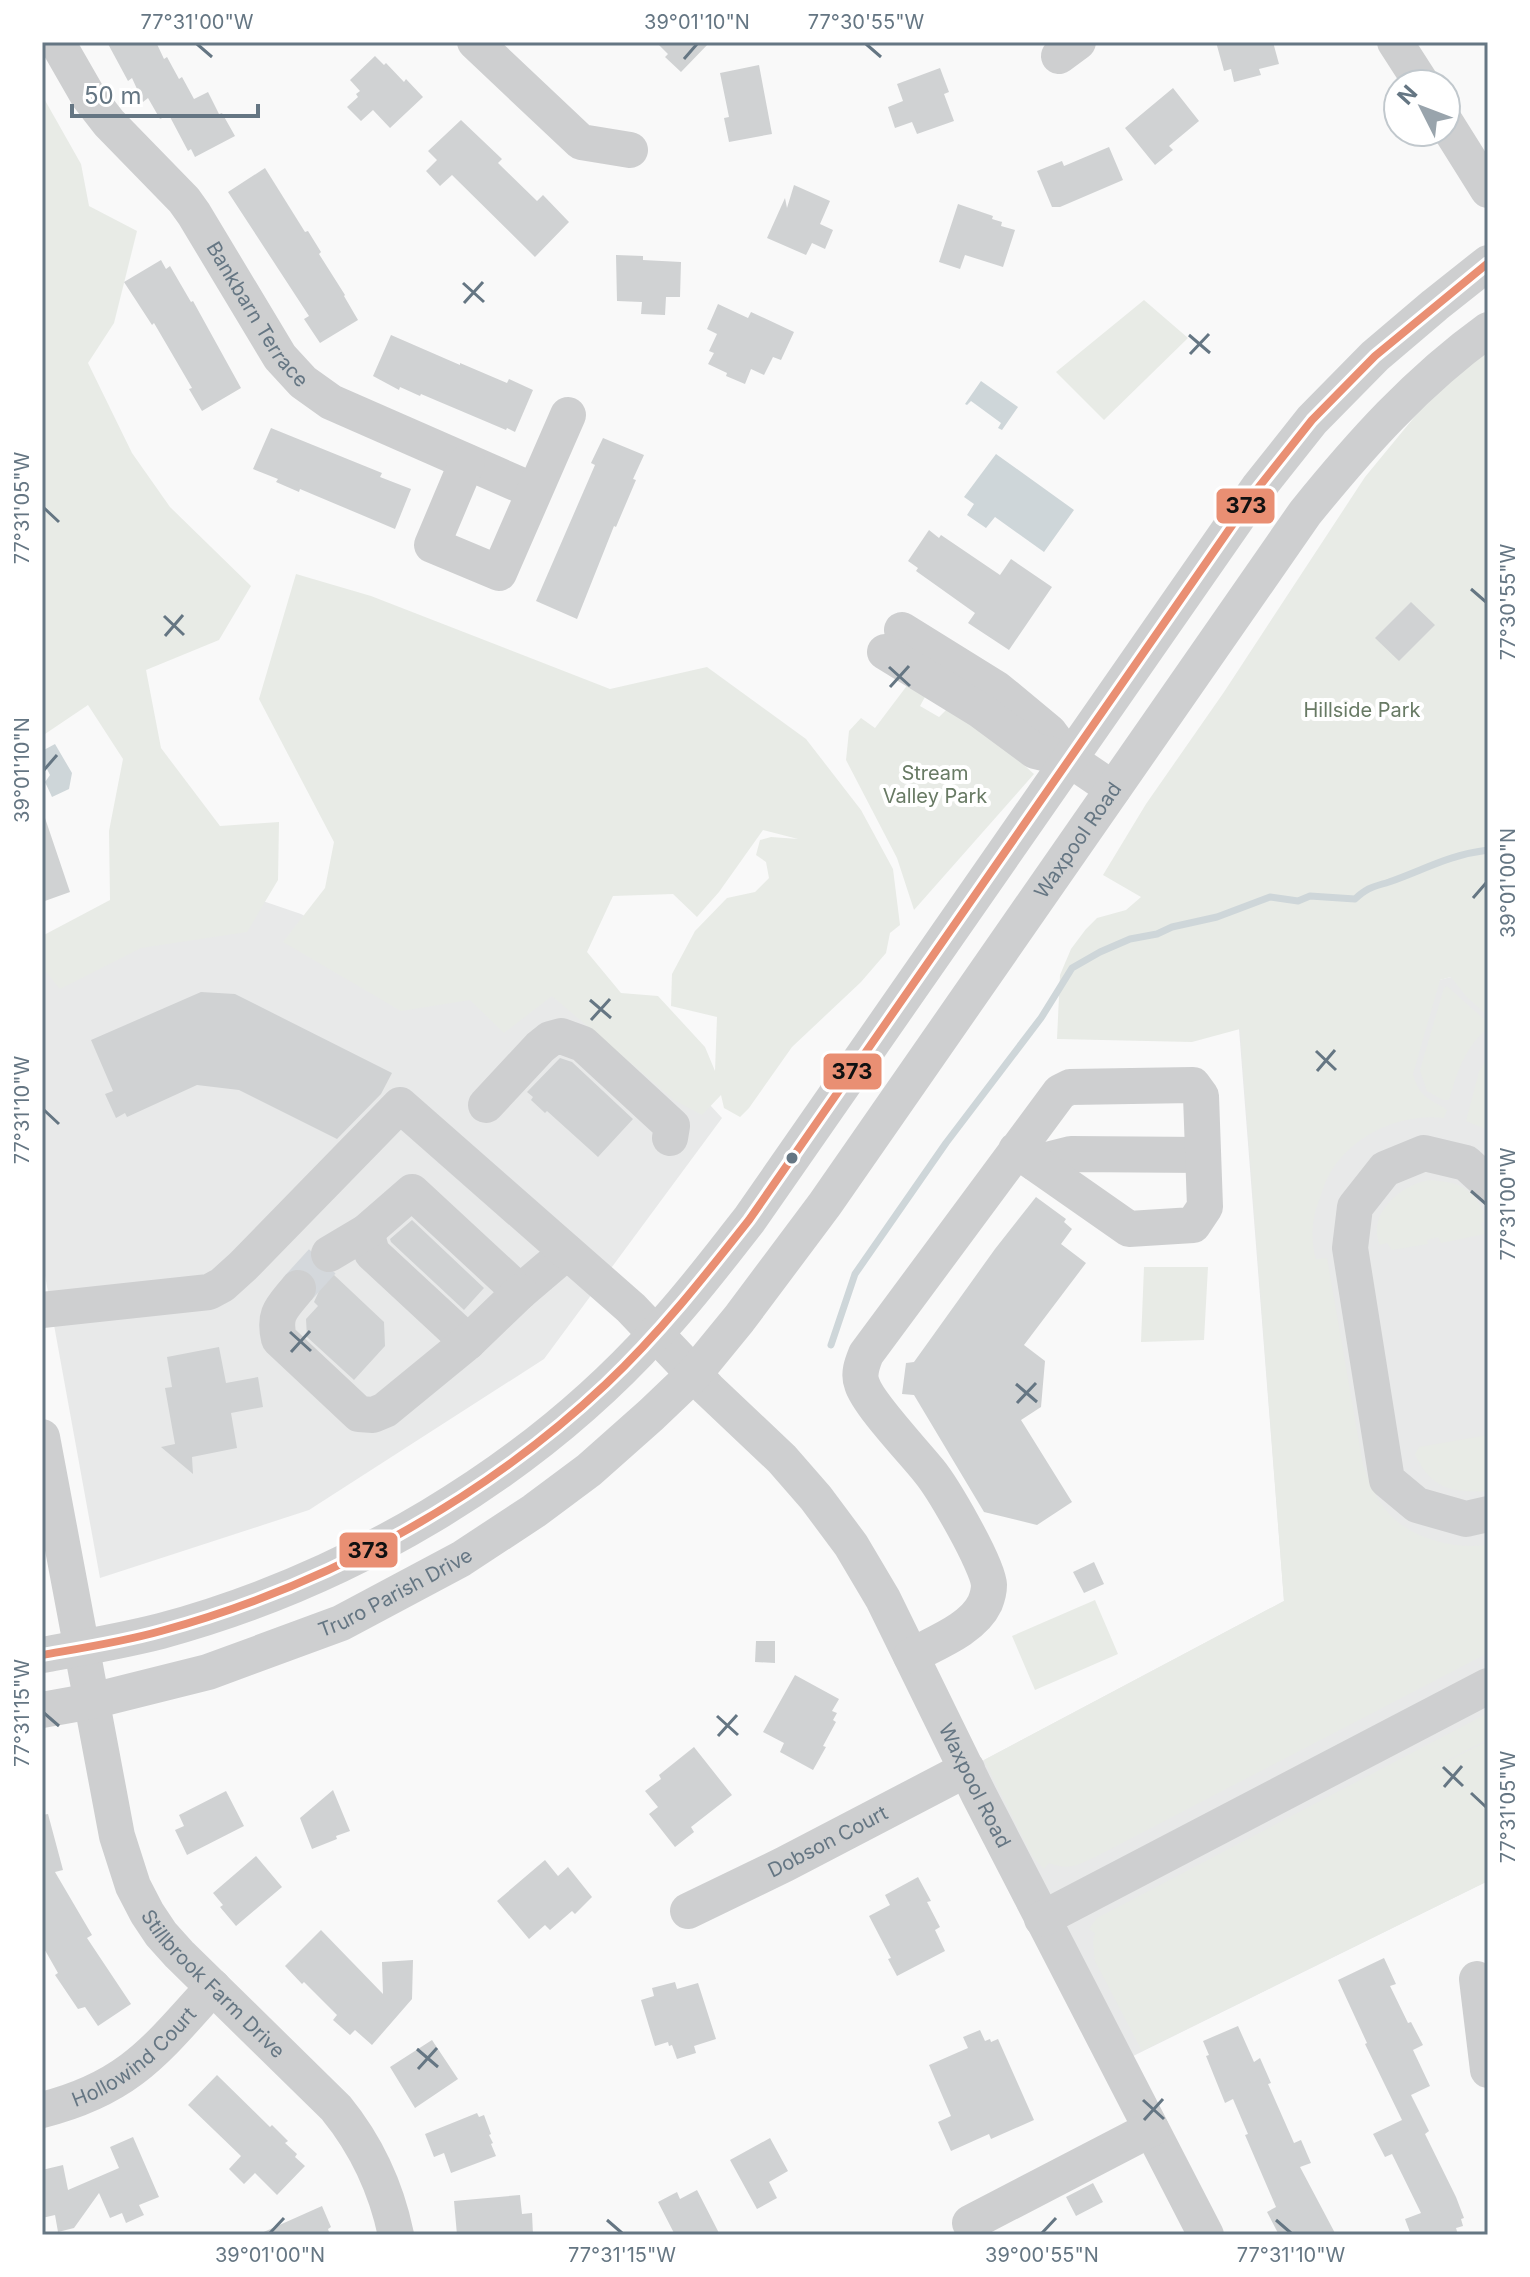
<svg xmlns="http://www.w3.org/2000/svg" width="1530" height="2277" viewBox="0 0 1530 2277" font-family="Inter,sans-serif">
<rect width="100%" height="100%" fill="#f9f9f9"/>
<path fill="#e8e9e9" d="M213,884l88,30 124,68 175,4 122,132 -178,241 -235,151 -209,68 -58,-319v-293z
M1488,968v913l-371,183 -150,-295 317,-168 -45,-572z"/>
<path fill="#e8ebe6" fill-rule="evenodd" d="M42,95l39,69 8,42 48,25 -23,92 -26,40 44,90 38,54 81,79 -32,54 -73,30 15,78 59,78 59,-4 -1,58 -31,52 -106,16 -81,41 -18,-22v-31l68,-36 -1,-69 14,-72 -35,-54 -43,29 -3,-4z
M1144,300l44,38 -84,82 -48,-48z
M1488,349v667l-22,-20 -15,-19 -11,3 -27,94c7,25 15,23 34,36l-3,8c-44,-5 -93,17 -115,57 -4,7 -7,16 -9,23 -8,19 -10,41 -4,61l11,-1 36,207c6,16 12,31 22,44 22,29 69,41 103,36v108l-391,203c-20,9 -27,15 -48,7l-5,6 -12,-13 -48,-96 300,-159 -44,-572 -48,13 -135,-3 3,-64 11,-26 15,-20 11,-11 29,-8 15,-13 -38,-22 43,-71 78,-112 141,-215 65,-79z
M296,574l75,22 239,93 97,-22 99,72 55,71 32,59 7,56 -10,8 -4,20 -25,29 -69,65 -43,61 -9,9 -16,-9 -3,-13 -19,20 -28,-15 -122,-104 -48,37 -34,-33 -69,11 -118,-69 42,-54 9,-46 -75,-143zM763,830l35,9 -27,-2 -11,3 -4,15 10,7 3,16 -14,14 -28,6 -32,33 -23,43 -1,32 46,11 -2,54 -10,-24 -47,-51 -37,-3 -34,-41 26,-56 60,-2 24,23 22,-25z
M915,675l16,11 -11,20 19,11 12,-12 26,18 57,51 -120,136 -17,-52 -51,-98 3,-29 12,-13 14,10z
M1447,986l41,37v5c-23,19 -31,44 -39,72h-6l-16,-9 -7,-21 24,-82z
M1488,1057v73l-22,-9 13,-49z
M1429,1180c28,2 43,6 55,33l-2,1 2,8 -3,1 4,11 -44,9 -3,-6 -11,3 1,4 -36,6 -5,-7 -7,2c-14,-31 21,-60 49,-65z
M1144,1267h64l-4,73 -63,2z
M1488,1435v56c-36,2 -57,-2 -73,-37l4,-7z
M1095,1600l23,54 -83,36 -23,-54z
M1488,1713v26l-63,33 63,-31v140l-346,170 -47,-90 -2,-19 2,-9 -6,-4 8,-11z"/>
<path fill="#ced6d9" d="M981,381l37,26 -16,23 -4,-2 3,-5 -30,-22 -4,4 -2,-1z
M996,454l78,56 -30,42 -49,-35 -9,11 -19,-13 7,-11 -10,-7z
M55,744l17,29 -3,16 -17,8 -7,-15 5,-7 -8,-16v-8z"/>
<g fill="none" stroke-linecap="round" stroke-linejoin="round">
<path stroke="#ced6d9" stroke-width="7" d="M831,1345l24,-71 91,-131 95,-125 31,-50 28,-16 30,-13 27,-5 15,-7 45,-10 53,-20 28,4 12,-5 45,3c13,-12 18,-12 34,-17 37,-13 59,-27 99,-32"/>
</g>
<path fill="#d0d2d3" d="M107,42h49l8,17 3,-2 12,22 3,-2 12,22 14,-7 11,22 3,-1 13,23 -40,21 -4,-8 -3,2 -19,-36 -9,4 -12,-21 -5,4 -11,-24 -4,3z
M656,42h54l-29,30 -16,-15 3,-3z
M1216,42h57l6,22 -20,5 2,6 -27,7 -3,-13 -7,2z
M375,56l9,9 2,-2 18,19 2,-3 17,18 -33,31 -17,-18 -12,11 -14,-14 11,-10 -2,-3 4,-3 -10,-11z
M759,65l13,69 -43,8 -5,-24 5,-1 -9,-44z
M940,68l9,24 -5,2 10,27 -37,13 -5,-12 -17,6 -7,-21 15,-6 -6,-17z
M1173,88l26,33 -30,25 4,4 -18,15 -30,-37z
M461,120l41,39 -4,4 39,38 6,-6 26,27 -34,35 -83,-82 -12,11 -14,-15 11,-11 -9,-9z
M1109,147l14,33 -63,27h-8l-15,-36 25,-10 2,5z
M265,168l40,64 3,-1 13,21 -2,2 26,41 -1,1 14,24 -38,23 -16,-24 5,-3 -81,-124z
M794,185l36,16 -10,23 13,6 -8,19 -13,-6 -6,12 -39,-17 18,-40 2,10z
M958,204l35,12 -1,3 10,3 -1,4 14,4 -12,37 -38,-12 -5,14 -21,-7z
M616,255l27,1v4l38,2 -1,35h-14l-1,18 -24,-1 1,-12 -25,-1z
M161,260l5,9 4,-3 21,36 2,-1 48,87 -39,23 -13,-22 3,-1 -38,-65 -2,2 -28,-43z
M718,304l30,14 3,-6 43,20 -13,28 -8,-3 -9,18 -13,-6 -6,15 -19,-8 1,-3 -19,-9 6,-11 -5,-2 8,-17 -10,-5z
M391,335l69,30v-2l47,20 2,-4 24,11 -18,42 -8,-4 -1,2 -85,-36 -1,2 -20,-9 -1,3 -26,-14z
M271,428l111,45 -2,4 31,12 -16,40 -95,-40 -1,3 -23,-10 2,-3 -25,-10z
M603,438l41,17 -11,24 3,1 -20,47 -2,-1 -37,93 -41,-18 59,-136 -4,-2z
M929,530l10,8 2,-3 59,40 11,-16 41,28 -43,63 -41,-27 7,-10 -59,-42 2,-3 -10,-7z
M1411,602l24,23 -36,36 -24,-23z
M45,818l25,74 -28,10v-83z
M201,992l34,2 157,79 -11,21 -44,45 -98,-49 -42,-5 -70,32 -2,-4 -9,5 -11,-24 8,-3 -22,-51z
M560,1058l12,4 61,57 -35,38 -51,-46 -2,2 -14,-13 2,-3 -6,-5z
M1036,1197l30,22 -2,3 8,7 -11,15 25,19 -62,82 21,16 -4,46 -20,13 51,82 -35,23 -53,-13 -70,-117 -12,-1 4,-31 8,-1 81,-113z
M412,1220l72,68 -20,22 -73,-68 -1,-3z
M309,1257l2,8 7,7 10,3 5,-1 51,48 1,24 -31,34 -47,-43 -1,-18 12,-13 -4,-4 5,-11 -2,-11 -5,-8 -12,-5z
M219,1347l7,36 32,-6 5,30 -32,6 6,35 -45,9 1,17 -32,-27 14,-3 -10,-56 7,-1 -5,-30z
M1094,1562l10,22 -20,9 -11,-21z
M756,1641h19v22l-20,-1z
M795,1675l44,24 -7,12 5,2 -4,7 3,2 -13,24 3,1 -13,23 -33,-18 4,-9 -21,-11z
M694,1747l38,48 -41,32 3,5 -19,15 -26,-33 9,-7 -13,-16 16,-12 -2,-4z
M333,1790l17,41 -14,5 1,3 -25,10 -12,-31z
M226,1791l18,35 -57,29 -12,-25 9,-4 -5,-11z
M48,1814l15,56 -8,2 37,63 -5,3 44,66 -33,22 -13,-19 -7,2 -23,-34 3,-2 -16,-28v-130z
M256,1856l26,31 -46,39 -16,-19 3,-2 -10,-12z
M545,1860l13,16 10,-9 24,30 -17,17 -3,-3 -22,19 -5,-5 -16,14 -32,-38z
M918,1877l13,24 -4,1 13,25 -5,3 10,21 -48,25 -9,-17 3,-1 -22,-42 21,-11 -5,-10z
M321,1930l62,64 -1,-32 31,-2 -1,39 -40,46 -17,-15 -5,5 -17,-15 4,-5 -33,-33 -2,2 -17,-18z
M1384,1958l12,26 -6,2 18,37 3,-1 12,23 -10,5 17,36 -19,9 18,36 -4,3 31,63 8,21 -3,1 2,7 -7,2 2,7h-47l-6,-16 16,-6 -29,-59 -7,3 -12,-23 29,-14 -37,-76 2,-1 -29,-63z
M675,1982l2,7 21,-6 18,56 -22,7 2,7 -19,6 -5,-14 -3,1 -1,-4 -13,4 -14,-46 13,-4 -2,-8z
M1238,2026l16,36 6,-4 11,25 -3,1 26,59 7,-3 10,23 -11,4 36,68h-57l-12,-23 9,-5 -31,-72 3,-1 -15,-35 -8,4 -19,-47 3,-1 -6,-14z
M980,2030l5,11 5,-2 1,3 7,-3 36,81 -43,19 -2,-5 -38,17 -13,-29 13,-6 -22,-51 39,-17 -5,-11z
M432,2040l26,39 -43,29 -25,-41z
M217,2075l53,52 2,-2 16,16 -3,2 12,11 -2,3 10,9 -28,29 -22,-22 -11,11 -15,-15 12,-13 -53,-51z
M477,2113l2,4 5,-2 7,19 -2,1 4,8 -2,1 5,12 -45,17 -7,-20 -10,4 -9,-23z
M133,2137l26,60 -20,8 5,10 -18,8 -4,-10 -12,5 -11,-25 -25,35 -16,4 -3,-17 -13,3v-48l21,-5 5,25 51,-22 -9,-21z
M770,2138l18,33 -19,11 8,16 -20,11 -27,-49z
M1093,2183l10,19 -27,14 -10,-19z
M697,2190l23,45h-45l-17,-33 19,-10 3,7z
M520,2195l2,19 10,-1 1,22h-76l-3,-34z
M322,2206l9,21 -3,2 2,6h-73z"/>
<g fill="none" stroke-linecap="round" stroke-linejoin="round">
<path stroke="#d4d8dc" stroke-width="36" stroke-dasharray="36 18" stroke-linecap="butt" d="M298,1288l31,-34"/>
<g stroke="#cecfd0" stroke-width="36">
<path id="s1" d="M57,42l31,54 21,27 75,77 10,14 86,143 23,25 28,20 203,89"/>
<path d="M475,42l106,100 49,8"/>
<path d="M1395,42l27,42"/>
<path d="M1059,56l19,-14"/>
<path d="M1446,123l42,67"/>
<path d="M467,462l-35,83 67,28 69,-158"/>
<path d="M902,630l95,59 52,43 20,27 44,30"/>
<path d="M885,652l96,59 54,40 17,4"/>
<path d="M486,1105l54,-58 10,-8 11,-3 22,8 89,82 -2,12"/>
<path d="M1035,1163l36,-9 132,1"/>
<path d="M1488,1183l-22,-20 -42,-10 -39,16 -30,38 -5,41 37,232 30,25 49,14 22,-5"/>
<path d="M366,1232l6,21 96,89"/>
<path d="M329,1254l37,-22 46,-40 108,100 47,-40"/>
<path d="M298,1288c-16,20 -25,25 -19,51l80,75 14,1 12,-5 83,-68 52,-50"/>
<path id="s2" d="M42,1310l167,-18 13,-7 21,-19 157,-161 231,203 77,81 74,70 34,39 35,47 32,54 96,196 227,440"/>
<path id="s3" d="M42,1437l75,399 16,50 14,27 14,21 18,20 157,154c31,38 50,79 60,127"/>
<path d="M42,1655c39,-7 80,-14 119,-24 185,-50 367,-156 496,-299 33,-35 62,-74 92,-112l509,-732 54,-68 63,-64 60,-51 53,-42"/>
<path d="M911,1656c24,-13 62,-27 74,-53 2,-5 4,-14 4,-18 -1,-20 -46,-97 -60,-114 -15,-19 -61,-67 -67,-87 -4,-10 0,-20 4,-30l194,-262 10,-5 123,-2 8,11 4,111 -12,18 -64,4 -113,-79"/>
<path id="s4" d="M42,1710l50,-9 116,-29 133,-49 120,-64 73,-48 55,-41 62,-55 43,-41 45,-55 86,-115 480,-691c55,-68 112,-132 183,-183"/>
<path id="s5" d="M688,1911l97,-47 182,-95"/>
<path d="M1042,1919l446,-233"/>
<path d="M1477,1979l11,91"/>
<path id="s6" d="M42,2110c87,-22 114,-60 171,-123"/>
<path d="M970,2223l181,-94"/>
</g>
<defs>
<path id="bus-1" d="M42,1655c40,-7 80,-13 119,-24 164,-45 321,-130 445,-247 53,-50 98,-107 143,-164l509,-732 54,-68 63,-64 113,-93"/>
</defs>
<use href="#bus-1" stroke="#fff" stroke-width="14"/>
<use href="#bus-1" stroke="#e98f73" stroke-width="8"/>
</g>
<path fill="none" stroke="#657683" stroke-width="3" d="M197,44l15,13M866,44l15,13M684,59l13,-15M463,283l21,19M464,303l19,-21M1189,335l21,18M1190,354l19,-20M44,508l15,14M1471,589l15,13M164,616l20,19M165,636l18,-21M889,667l21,19M890,687l19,-21M44,770l13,-15M1473,898l13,-15M590,1000l21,18M591,1020l19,-21M1316,1051l20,19M1317,1071l18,-21M44,1110l15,14M1471,1191l15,13M290,1332l21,19M291,1352l19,-21M1016,1384l21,18M1017,1403l19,-20M44,1713l15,13M717,1716l21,19M718,1736l19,-21M1443,1767l20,19M1444,1787l18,-21M1471,1793l15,14M417,2049l21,18M418,2069l19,-21M1143,2100l21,19M1144,2120l19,-21M607,2220l15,13M1276,2220l15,13M270,2233l14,-15M1042,2233l14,-15"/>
<circle fill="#657683" stroke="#fff" stroke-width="3" cx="792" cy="1158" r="7"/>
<g text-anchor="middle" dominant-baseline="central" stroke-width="8" stroke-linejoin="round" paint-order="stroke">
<g font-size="20" fill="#657683" stroke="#fff">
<text stroke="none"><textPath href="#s1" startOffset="340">Bankbarn Terrace</textPath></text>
<text stroke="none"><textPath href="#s4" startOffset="1404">Waxpool Road</textPath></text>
<text stroke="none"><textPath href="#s4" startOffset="374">Truro Parish Drive</textPath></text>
<text stroke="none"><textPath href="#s2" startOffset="1338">Waxpool Road</textPath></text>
<text stroke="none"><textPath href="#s5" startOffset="156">Dobson Court</textPath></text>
<text stroke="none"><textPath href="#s3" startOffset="586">Stillbrook Farm Drive</textPath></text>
<text stroke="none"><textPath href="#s6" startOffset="108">Hollowind Court</textPath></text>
</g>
<g font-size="20" fill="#687a64" stroke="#fff">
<text x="1362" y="710">Hillside Park</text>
<text x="935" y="773">Stream<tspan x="935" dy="23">Valley Park</tspan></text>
</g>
</g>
<g stroke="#fff" stroke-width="3">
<rect x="1215" y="487" width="61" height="38" rx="8" fill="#e98f73"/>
<rect x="822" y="1052" width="61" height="39" rx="8" fill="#e98f73"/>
<rect x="338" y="1531" width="61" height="38" rx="8" fill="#e98f73"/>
</g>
<g font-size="22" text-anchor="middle" font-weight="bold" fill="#111">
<text x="1246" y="513">373</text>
<text x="852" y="1079">373</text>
<text x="368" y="1558">373</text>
</g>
<rect width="1530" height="2277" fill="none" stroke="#ffffff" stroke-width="88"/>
<g transform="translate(1422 108) rotate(312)"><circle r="38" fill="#ffffff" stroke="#c1c8cd" stroke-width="2"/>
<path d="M0-6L14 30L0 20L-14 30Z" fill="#99a4ac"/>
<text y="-12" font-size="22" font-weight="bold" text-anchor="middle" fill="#657683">N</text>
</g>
<path d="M72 104v12h186v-12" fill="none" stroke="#657683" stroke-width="4"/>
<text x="84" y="104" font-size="24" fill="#657683" stroke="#ffffff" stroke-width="6" paint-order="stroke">50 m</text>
<rect x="44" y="44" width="1442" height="2189" fill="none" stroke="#657683" stroke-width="3"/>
<g font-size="20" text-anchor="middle" fill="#657683">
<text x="197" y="29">77°31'00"W</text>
<text x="697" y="29">39°01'10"N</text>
<text x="866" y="29">77°30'55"W</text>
<text transform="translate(22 508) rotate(-90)" y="7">77°31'05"W</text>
<text transform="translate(1508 602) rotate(-90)" y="7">77°30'55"W</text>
<text transform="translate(22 770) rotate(-90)" y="7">39°01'10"N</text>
<text transform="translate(1508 883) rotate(-90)" y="7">39°01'00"N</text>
<text transform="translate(22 1110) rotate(-90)" y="7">77°31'10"W</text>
<text transform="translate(1508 1204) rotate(-90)" y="7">77°31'00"W</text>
<text transform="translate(22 1713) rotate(-90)" y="7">77°31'15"W</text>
<text transform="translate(1508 1807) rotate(-90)" y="7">77°31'05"W</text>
<text x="270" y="2262">39°01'00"N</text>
<text x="622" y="2262">77°31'15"W</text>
<text x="1042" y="2262">39°00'55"N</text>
<text x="1291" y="2262">77°31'10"W</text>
</g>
</svg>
